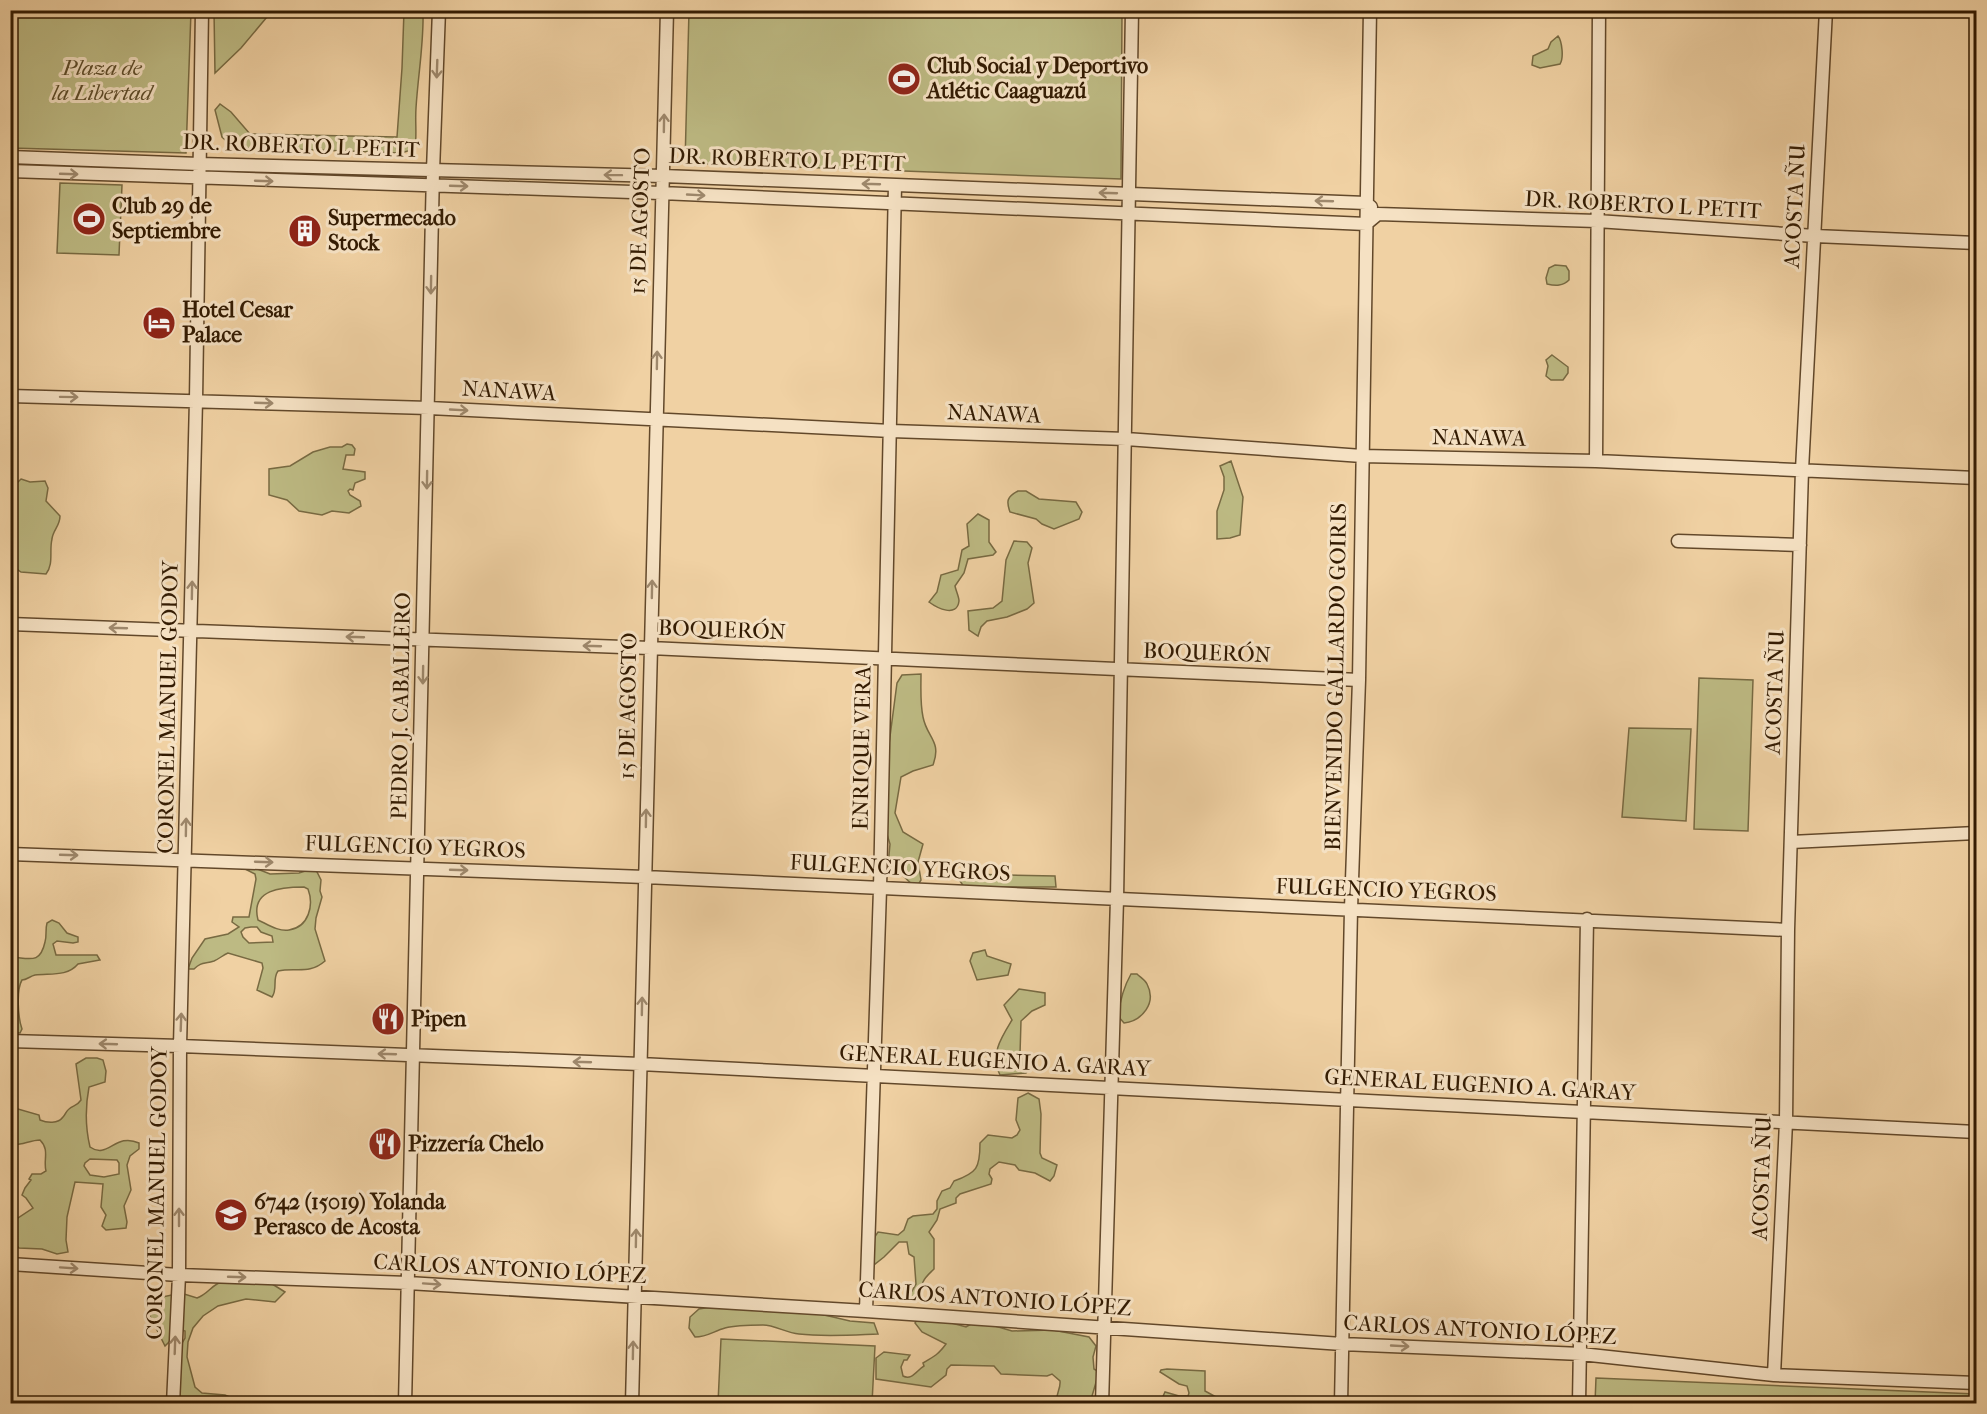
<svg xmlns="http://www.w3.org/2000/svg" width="1987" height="1414" viewBox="0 0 1987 1414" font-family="'IM FELL French Canon',serif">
<rect width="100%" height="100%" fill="#f0d1a3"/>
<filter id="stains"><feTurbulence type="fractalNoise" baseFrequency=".00333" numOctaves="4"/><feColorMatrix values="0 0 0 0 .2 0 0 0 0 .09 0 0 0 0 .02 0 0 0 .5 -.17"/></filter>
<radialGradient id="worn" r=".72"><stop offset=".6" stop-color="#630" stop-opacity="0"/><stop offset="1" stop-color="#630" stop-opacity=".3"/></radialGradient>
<path fill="#bdba83" stroke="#786a42" stroke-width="1.5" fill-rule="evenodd" d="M10,11h181l-5,142 -175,-5z
M214,11h58l-31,37 -26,25z
M404,11h19c1,32 -5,64 -7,97 -1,14 1,26 -1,41l-14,4 -111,-4 -33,1 -26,-5 -9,-8 -7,-27 5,-6 11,8 19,22 147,3 5,-69z
M689,11h433l-1,168 -436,-16z
M1558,36c4,5 6,22 2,28l-20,4 -8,-3 1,-9 15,-7 3,-7z
M60,183l62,2 -3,70 -62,-2z
M1555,265l11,1 3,5v9c-6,6 -13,6 -22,4l-1,-6 3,-10z
M1552,355l16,12v6l-5,7h-12l-5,-4 2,-10 -2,-6z
M347,444l5,1 3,4 -1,6h-8l-3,14 22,3v7l-10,4 -2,7 -3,-1 -2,2 2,4 10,6 1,5 -12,7 -17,-2 -10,4 -23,-4 -12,-11 -18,-5v-26l21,-3 23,-14 17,-5h12z
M1231,461l12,36 -3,38 -10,3 -13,1v-28l7,-21v-13l-4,-11z
M21,479l9,3 15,-1 3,7 -2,13 14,15c0,10 -7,14 -8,23 -3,12 2,25 -6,35l-25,-2 -10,-7 2,-33 -2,-6v-31l5,-2 1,-10z
M1018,491h8l13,8 37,3 6,10 -3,7 -25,10 -12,-5 -6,-5 -26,-7c-4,-11 -3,-15 8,-21z
M978,514l11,6v22l7,10 -3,3 -25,4 -4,14 -9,13c1,5 4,11 4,15 -2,17 -22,7 -30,1l8,-10 4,-17 17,-5 4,-20 7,-4 -2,-22z
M1014,541l13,1 5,6 -4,15 6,40 -7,6 -20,8 -20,4 -6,6 -3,9 -9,-6 -1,-19 25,-3 9,-7 4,-41z
M921,674c0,14 -1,29 2,43 4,21 19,24 10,48l-20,6 -12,6 -6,36 8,19 20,12 -5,18 3,18 -5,8 -16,-15 -12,-7 2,-22 -7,-23 3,-54 11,-84 5,-8z
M1699,678l54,2 -5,151 -54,-2z
M1629,728l62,1 -5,92 -64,-4z
M255,868l15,6 29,-1 16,-5 6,12 -1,11 2,6 -6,21 -1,11 10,32c-16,14 -29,6 -47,10 -6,8 0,18 -6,26l-15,-7 6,-22 -1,-5 -34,-10c-5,2 -9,6 -14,8 -10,3 -13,1 -20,8h-6l4,-11 13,-19 23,-5 11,-7 -7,-5 1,-5h16l7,-38 -1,-5 -8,-4zM304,887l4,2c6,16 1,38 -19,41 -10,2 -22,-6 -31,-10 -8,-31 24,-33 46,-33zM251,927h6l4,5 11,4 1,6 -24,1 -6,-6 -2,-5 4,-4z
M964,874l91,2 1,11h-92l-4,-6z
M52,920l7,3 8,10 11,4v5l-5,1 -16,-2 -4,3 3,11h41l3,5 -22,4c-11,13 -28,9 -43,11 -5,1 -8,5 -13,5 -6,10 -4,38 0,49l-2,4 -9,-1 1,-26 -2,-6 1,-43c18,1 29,8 34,-15 2,-6 0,-12 2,-19z
M985,950l2,6 24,8 -3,11 -31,5 -7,-19 3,-8z
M1131,974h6c3,3 8,6 10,10 10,19 -5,37 -23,39l-6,-7c2,-15 5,-28 13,-42z
M1019,989l26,4v12l-13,6 -11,10 -1,33 9,14 -3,5 -26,2c-10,-21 1,-37 12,-55l-8,-15z
M86,1058h11l6,2 3,11 -1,11 -16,5c-4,21 -4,39 1,60 18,13 25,-15 49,-4v6l-9,7 -3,9 4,25 -7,16 3,16 -1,6 -20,2 -4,-4 4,-11 -5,-8 2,-23 -28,-2 -8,35 -1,23 2,12 -11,2 -15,-5 -23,-1 -4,-4 -1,-11 -3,-5 1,-6 21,-14 -7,-10 -4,-3 3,-7 6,-8 -2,-1 3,-5h9l5,-3c-3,-11 4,-21 -6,-31 -10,0 -22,7 -29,4v-37l28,8 1,5c7,3 18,4 23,-3 3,-3 3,-6 6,-8 5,-4 8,-3 12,-9l-5,-36zM90,1159l27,1 2,3v11l-15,3 -14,-2 -6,-9 1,-3z
M1028,1093l11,6 2,15 -1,39 2,5 15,7 -3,11 -4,5 -15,-8 -16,-3 -4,-5 -16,-3 -9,7 -1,5 3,5 -1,5 -31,10 -4,4v5l-16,6 -3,11 -8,12 5,7v30c-4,4 -9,8 -11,13 -3,8 -1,14 -12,16l-2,-2 7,-12 -2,-27 -5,-3 -2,-12h-8l-15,15 -9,7 -2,-1 -3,-19 8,-12 20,3 6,-5 4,-11 5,-3 20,-2 4,-5v-8l5,-10 8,-3 4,-7c23,-8 26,-13 26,-38l8,-8 24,3 5,-3 3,-5 -4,-10 2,-22z
M261,1277l24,15 -10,10 -29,-3 -28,7 -15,10 -10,12 -5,14 -1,15 8,30 7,6 23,2 18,8h-72l-1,-39 15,-26v-7l-7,-2 -3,7 -10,10 -16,-32 -1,-14 33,-7 16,5c9,-3 13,-10 20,-14 13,-8 29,-6 44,-7z
M724,1305h23l33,7 36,1 34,8 24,2 4,11c-26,1 -54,3 -79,0 -13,-1 -24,-9 -36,-9 -12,0 -27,0 -38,3 -11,3 -18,9 -30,9l-6,-9 1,-11 9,-8z
M918,1318l30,4 18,5 5,-3 24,2 17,5 41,-1 36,7 7,9 -3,11 1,12 5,3 -9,31h-33c-2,-8 4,-14 3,-22l-8,-7 -5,2 -46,-2 -7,-8 -43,-1 -4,4 -1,6 -15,12 -55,-8v-21l8,-6 26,3 -3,5h-3l-3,7 2,9c9,5 14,-6 21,-10l-1,-3c11,-7 14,-7 23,-19l-24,-12 -7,-9z
M721,1339l154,7 -3,57h-154z
M1167,1369l38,2v20l22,12h-67l5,-11 14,4h9l1,-3 -2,-7 -8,-2 -19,-12 1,-2z
M1596,1378l380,16v9h-381z"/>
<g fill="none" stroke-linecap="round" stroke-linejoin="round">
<defs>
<path id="street" d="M10,157l189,7 464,12 703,27 5,4
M10,171l651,22 705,31 12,-10 219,7 218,15 161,7
M10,396l419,12 462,23 235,8 236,17 234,5 380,17
M1596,461l3,-451
M1678,541l122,4
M10,624l640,24 709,32
M1791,842l185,-9
M10,854l635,23 1143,53
M10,1041l170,5 460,18 1336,68
M10,1264l169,11 229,8 458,28 476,33 239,10 193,21 202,8
M866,1311l14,-422 15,-704
M1774,1375l12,-253 2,-192 14,-460 24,-460
M173,1404l6,-129 1,-229 16,-646 6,-390
M405,1404l28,-1233 6,-161
M632,1404l35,-1394
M1102,1404l15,-505 15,-889
M1341,1404l10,-495 8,-229 11,-670
M1579,1404l8,-485"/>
</defs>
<use href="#street" stroke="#62482a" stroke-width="15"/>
<use href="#street" stroke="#f5e1c3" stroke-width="12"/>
</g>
<defs><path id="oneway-shaft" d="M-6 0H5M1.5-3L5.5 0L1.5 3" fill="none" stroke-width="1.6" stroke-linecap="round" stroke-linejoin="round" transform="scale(1.5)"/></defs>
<g stroke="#9e886c">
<use href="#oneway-shaft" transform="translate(437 69) rotate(92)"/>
<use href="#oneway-shaft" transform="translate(664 123) rotate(-89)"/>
<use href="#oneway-shaft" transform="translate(69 174) rotate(2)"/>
<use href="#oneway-shaft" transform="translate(613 175) rotate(-179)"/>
<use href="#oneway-shaft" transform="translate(264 181) rotate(2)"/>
<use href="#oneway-shaft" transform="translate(871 184) rotate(-178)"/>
<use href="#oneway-shaft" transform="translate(459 186) rotate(2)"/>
<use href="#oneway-shaft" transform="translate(1108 193) rotate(-178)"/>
<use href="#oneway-shaft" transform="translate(696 195) rotate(3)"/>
<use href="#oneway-shaft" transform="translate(1324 201) rotate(-178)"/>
<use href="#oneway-shaft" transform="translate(431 285) rotate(91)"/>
<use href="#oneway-shaft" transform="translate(657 360) rotate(-89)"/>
<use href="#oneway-shaft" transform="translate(69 397) rotate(1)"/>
<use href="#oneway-shaft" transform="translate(264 403) rotate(2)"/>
<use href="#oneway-shaft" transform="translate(459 410) rotate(3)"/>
<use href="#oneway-shaft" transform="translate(427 480) rotate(91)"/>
<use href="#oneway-shaft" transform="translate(652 589) rotate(-89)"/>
<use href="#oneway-shaft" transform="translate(192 590) rotate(-89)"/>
<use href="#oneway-shaft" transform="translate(118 628) rotate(-178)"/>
<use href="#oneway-shaft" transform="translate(355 637) rotate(-178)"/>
<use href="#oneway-shaft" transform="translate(592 646) rotate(-178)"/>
<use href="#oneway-shaft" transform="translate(423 675) rotate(91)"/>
<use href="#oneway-shaft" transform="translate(646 818) rotate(-89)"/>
<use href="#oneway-shaft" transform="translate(186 827) rotate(-89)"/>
<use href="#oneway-shaft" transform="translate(69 855) rotate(2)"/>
<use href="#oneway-shaft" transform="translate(264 862) rotate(2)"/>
<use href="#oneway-shaft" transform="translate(459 870) rotate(2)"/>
<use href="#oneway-shaft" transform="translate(642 1006) rotate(-89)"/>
<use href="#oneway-shaft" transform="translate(181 1022) rotate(-88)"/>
<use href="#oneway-shaft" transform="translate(108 1044) rotate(-178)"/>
<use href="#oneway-shaft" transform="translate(387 1054) rotate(-178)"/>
<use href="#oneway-shaft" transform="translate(582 1062) rotate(-178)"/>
<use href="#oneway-shaft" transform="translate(179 1217) rotate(-90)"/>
<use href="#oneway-shaft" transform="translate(636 1238) rotate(-89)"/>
<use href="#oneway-shaft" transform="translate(69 1268) rotate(4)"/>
<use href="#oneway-shaft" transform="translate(237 1277) rotate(2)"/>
<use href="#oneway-shaft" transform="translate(432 1284) rotate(4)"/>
<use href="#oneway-shaft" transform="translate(175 1345) rotate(-88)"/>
<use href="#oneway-shaft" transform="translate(1400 1346) rotate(3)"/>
<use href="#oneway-shaft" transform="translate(633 1350) rotate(-89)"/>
</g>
<defs>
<symbol id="stadium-disc" viewBox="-11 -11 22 22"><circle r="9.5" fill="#8f2418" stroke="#f5e1c3"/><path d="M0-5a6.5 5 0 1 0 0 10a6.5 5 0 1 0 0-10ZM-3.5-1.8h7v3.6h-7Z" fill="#fff"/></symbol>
<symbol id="building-disc" viewBox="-11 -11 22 22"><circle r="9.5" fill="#8f2418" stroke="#f5e1c3"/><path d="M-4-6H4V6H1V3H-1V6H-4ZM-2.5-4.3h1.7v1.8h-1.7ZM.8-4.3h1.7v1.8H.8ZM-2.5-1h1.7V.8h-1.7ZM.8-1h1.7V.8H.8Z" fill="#fff"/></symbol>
<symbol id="hotel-disc" viewBox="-11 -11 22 22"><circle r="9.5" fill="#8f2418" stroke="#f5e1c3"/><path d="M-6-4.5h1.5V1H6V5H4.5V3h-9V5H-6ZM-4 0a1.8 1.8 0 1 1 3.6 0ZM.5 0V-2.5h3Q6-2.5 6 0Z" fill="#fff"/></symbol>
<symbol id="restaurant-disc" viewBox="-11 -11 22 22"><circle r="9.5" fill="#8f2418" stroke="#f5e1c3"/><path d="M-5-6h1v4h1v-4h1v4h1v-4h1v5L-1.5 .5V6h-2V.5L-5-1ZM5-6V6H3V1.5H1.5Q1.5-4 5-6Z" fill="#fff"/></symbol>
<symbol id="school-disc" viewBox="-11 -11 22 22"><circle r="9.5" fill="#8f2418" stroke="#f5e1c3"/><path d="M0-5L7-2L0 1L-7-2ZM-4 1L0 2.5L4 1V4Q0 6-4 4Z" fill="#fff"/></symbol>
</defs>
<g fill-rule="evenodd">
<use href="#stadium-disc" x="885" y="60" width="38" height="38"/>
<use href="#stadium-disc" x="70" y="200" width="38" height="38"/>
<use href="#building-disc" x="286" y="212" width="38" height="38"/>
<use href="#hotel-disc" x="140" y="304" width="38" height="38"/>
<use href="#restaurant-disc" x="369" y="1000" width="38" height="38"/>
<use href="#restaurant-disc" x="366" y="1125" width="38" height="38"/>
<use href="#school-disc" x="212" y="1196" width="38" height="38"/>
</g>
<g text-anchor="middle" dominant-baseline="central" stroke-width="6" stroke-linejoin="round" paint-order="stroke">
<g font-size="22" font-weight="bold" fill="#331b02" stroke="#f5e1c3" text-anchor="start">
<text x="927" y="66">Club Social y Deportivo<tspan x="927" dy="25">Atlétic Caaguazú</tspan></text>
<text x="112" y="206">Club 29 de<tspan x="112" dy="25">Septiembre</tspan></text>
<text x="328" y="218">Supermecado<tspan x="328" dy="25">Stock</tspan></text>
<text x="182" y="310">Hotel Cesar<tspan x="182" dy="25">Palace</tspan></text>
<text x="411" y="1019">Pipen</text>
<text x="408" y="1144">Pizzería Chelo</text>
<text x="254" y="1202">6742 (15019) Yolanda<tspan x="254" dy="25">Perasco de Acosta</tspan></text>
</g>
<g font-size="22" font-style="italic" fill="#5c4b29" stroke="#f5e1c3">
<text x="102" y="68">Plaza de<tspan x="102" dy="25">la Libertad</tspan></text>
</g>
<g font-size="22" fill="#331b02" stroke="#f5e1c3">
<text transform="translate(301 146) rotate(2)">DR. ROBERTO L PETIT</text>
<text transform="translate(787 160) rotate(2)">DR. ROBERTO L PETIT</text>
<text transform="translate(1643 205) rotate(3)">DR. ROBERTO L PETIT</text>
<text transform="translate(1795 206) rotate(-87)">ACOSTA ÑU</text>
<text transform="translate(640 221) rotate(-88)">15 DE AGOSTO</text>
<text transform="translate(509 391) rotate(3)">NANAWA</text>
<text transform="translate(994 414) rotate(2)">NANAWA</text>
<text transform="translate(1479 438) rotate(1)">NANAWA</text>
<text transform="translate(722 630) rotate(2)">BOQUERÓN</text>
<text transform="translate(1207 653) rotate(2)">BOQUERÓN</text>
<text transform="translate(1336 677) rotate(-89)">BIENVENIDO GALLARDO GOIRIS</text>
<text transform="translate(1775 692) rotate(-88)">ACOSTA ÑU</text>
<text transform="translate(401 706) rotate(-89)">PEDRO J. CABALLERO</text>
<text transform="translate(628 706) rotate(-89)">15 DE AGOSTO</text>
<text transform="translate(168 707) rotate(-89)">CORONEL MANUEL GODOY</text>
<text transform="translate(862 748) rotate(-89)">ENRIQUE VERA</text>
<text transform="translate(415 847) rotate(2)">FULGENCIO YEGROS</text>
<text transform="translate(900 868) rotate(3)">FULGENCIO YEGROS</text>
<text transform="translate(1386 890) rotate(2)">FULGENCIO YEGROS</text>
<text transform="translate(995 1061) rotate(3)">GENERAL EUGENIO A. GARAY</text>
<text transform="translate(1480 1085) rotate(3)">GENERAL EUGENIO A. GARAY</text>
<text transform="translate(1762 1178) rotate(-88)">ACOSTA ÑU</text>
<text transform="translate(157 1193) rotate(-89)">CORONEL MANUEL GODOY</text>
<text transform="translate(510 1269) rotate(3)">CARLOS ANTONIO LÓPEZ</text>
<text transform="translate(995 1299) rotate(4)">CARLOS ANTONIO LÓPEZ</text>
<text transform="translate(1480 1330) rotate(3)">CARLOS ANTONIO LÓPEZ</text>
</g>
</g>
<rect width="1987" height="1414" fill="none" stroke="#f0d1a3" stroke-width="36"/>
<rect x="12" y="12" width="1963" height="1390" fill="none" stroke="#331b02" stroke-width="3"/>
<rect x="18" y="18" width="1951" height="1378" fill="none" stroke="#331b02" stroke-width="1.5"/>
<rect width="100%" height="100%" filter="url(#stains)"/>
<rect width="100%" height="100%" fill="url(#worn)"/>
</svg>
